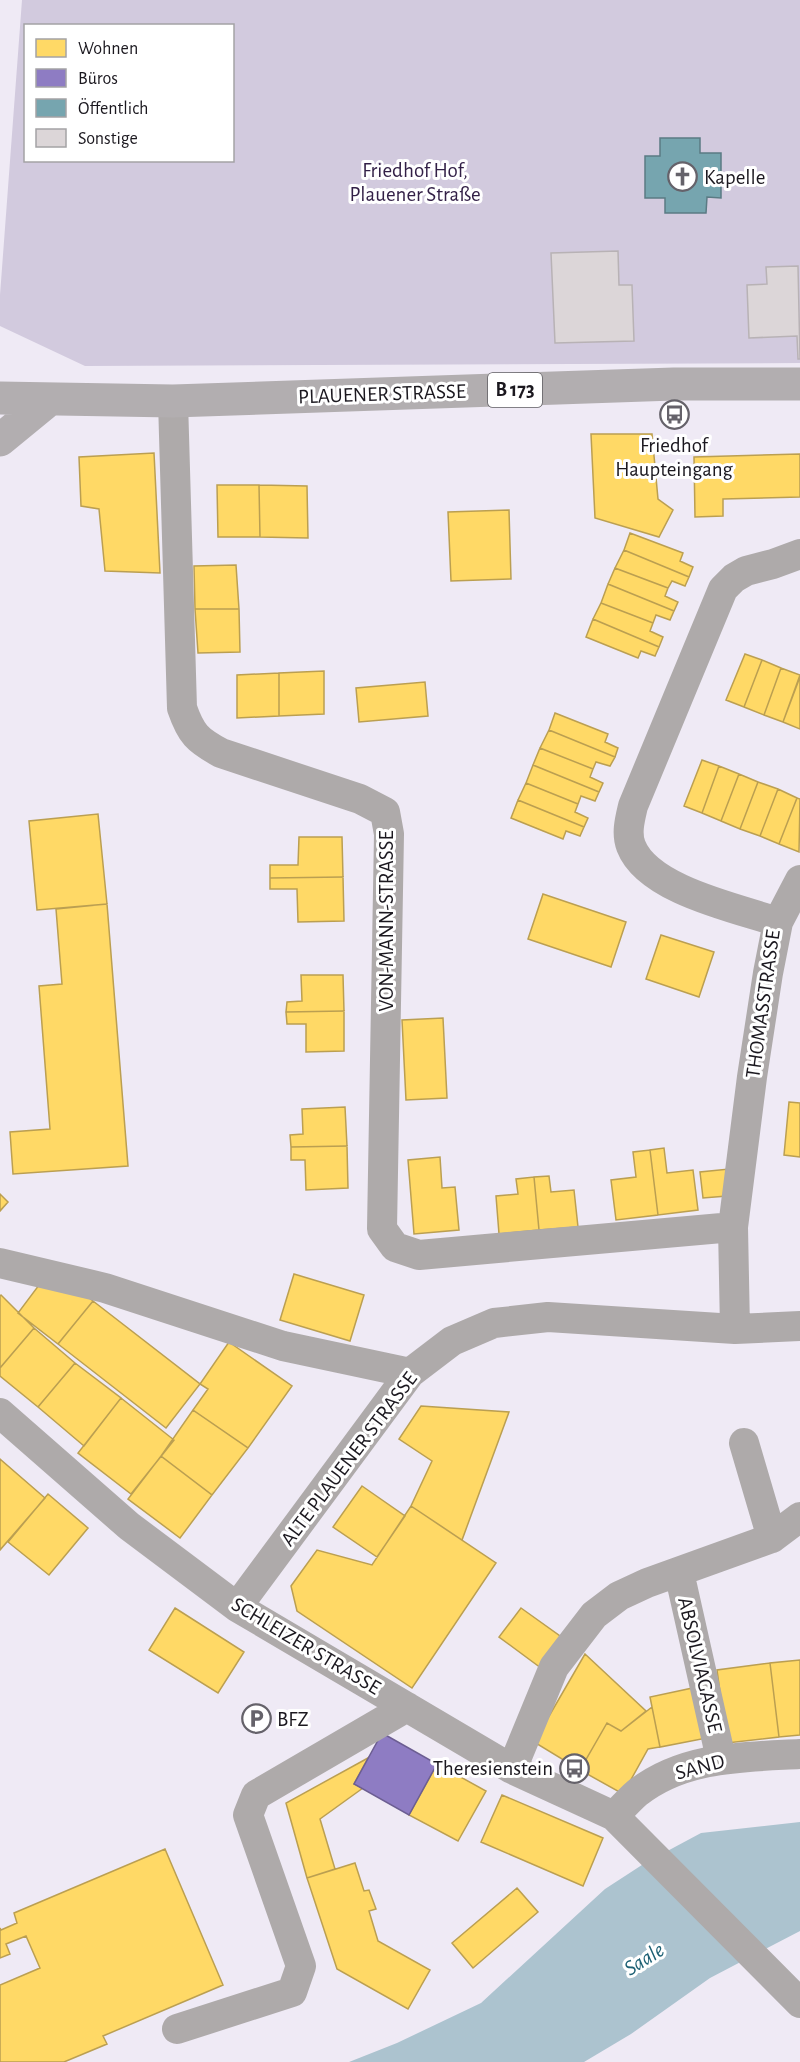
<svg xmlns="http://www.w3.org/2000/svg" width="800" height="2062" viewBox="0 0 800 2062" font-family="'Alegreya Sans',sans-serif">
<rect width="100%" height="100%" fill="#efeaf5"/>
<path fill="#d2cade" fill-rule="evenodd" d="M22,0h778v363l-715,3 -85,-40v-31zM26,26h206v134h-206z"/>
<path fill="#acc3cf" d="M800,1822v109l-90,47 -79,56 -47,28h-235l48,-19 84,-40 124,-114 40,-26 56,-30z"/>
<path fill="#ffd966" stroke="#bb9f51" stroke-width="1.5" d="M591,434h61l6,65 15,11 -14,27 -64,-19z
M154,453l6,120 -55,-2 -6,-62 -18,-3 -2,-49z
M800,454v43l-77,2v17l-28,1 -1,-60z
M217,485h42l1,52h-42z
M259,485l48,1 1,52 -48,-1z
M509,510l2,69 -60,2 -3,-69z
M630,533l53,20 -3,8 13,6 -4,10 -65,-27z
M624,550l65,27 -4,9 -13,-5 -4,7 -53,-20z
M236,565l3,44h-44l-1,-43z
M615,568l53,20 -3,8 13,6 -4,9 -66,-27z
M608,584l66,27 -4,9 -14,-5 -3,8 -52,-20z
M601,603l52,20 -3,8 13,6 -4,10 -66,-28z
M195,609h44l1,43 -42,1z
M593,619l66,28 -4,9 -14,-5 -3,7 -52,-21z
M745,654l17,6 -18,47 -18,-7z
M762,660l19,8 -17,47 -20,-8z
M781,668l19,7 -17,47 -19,-7z
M324,671v43l-45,2v-43z
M279,673v43l-42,2v-43z
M800,677v52l-17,-7z
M425,682l3,34 -69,6 -3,-34z
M555,713l53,21 -3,8 13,6 -3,9 -66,-27z
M549,730l66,27 -5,9 -14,-4 -3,7 -53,-21z
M540,748l53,21 -3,8 13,6 -4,9 -66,-27z
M702,760l17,6 -17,47 -18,-7z
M533,765l66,27 -4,9 -14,-5 -3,8 -52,-21z
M719,766l20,8 -18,47 -19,-8z
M739,774l19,8 -18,47 -19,-8z
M758,782l20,7 -18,47 -20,-7z
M526,783l52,21 -3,8 13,6 -4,9 -66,-27z
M778,789l19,9 -18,46 -19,-8z
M797,798l3,1 -1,53 -20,-8z
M518,800l66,27 -4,9 -14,-5 -3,8 -52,-21z
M98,814l9,90 -70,6 -8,-89z
M299,837h43l1,40 -73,1v-13h28z
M343,877l1,44 -46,1 -1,-33h-27v-11z
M543,894l83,28 -15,45 -83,-28z
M107,904l21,262 -115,8 -3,-42 40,-3 -11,-143 23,-2 -6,-75z
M661,935l53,17 -15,45 -53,-18z
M301,975h42l1,36 -58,1 1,-10 15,-1z
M344,1011v40l-38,1v-28h-19l-1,-12z
M443,1018l4,80 -41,2 -4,-80z
M789,1102l11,1v54l-16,-2z
M345,1107l2,39 -56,1 -1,-12 13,-1 -1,-25z
M347,1146l1,42 -42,2 -1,-30h-14v-13z
M664,1148l3,25 26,-3 5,40 -40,5 -8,-65z
M650,1150l8,65 -42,5 -5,-40 25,-3 -3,-25z
M440,1157l2,31 13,-1 4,43 -45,4 -6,-74z
M729,1169l-2,27 -24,2 -3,-26z
M549,1176l2,16 23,-2 4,37 -39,3 -5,-53z
M534,1177l5,53 -40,4 -3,-38 22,-2 -2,-15z
M0,1194l8,8 -8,9z
M294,1274l70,21 -14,46 -70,-21z
M45,1277l28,8 20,16 -35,43 -40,-31z
M1,1295l33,33 -34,40v-72z
M93,1301l107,83 -34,44 -108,-84z
M34,1328l41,35 -37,44 -38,-31v-8z
M229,1342l63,44 -44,62 -55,-38 15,-21 -8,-5z
M75,1363l46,35 -37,48 -46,-39z
M121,1398l53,42 -43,54 -53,-41z
M421,1406l88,6 -47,128 -51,-34 21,-45 -33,-22z
M193,1410l55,38 -36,47 -51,-39z
M161,1456l51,39 -32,43 -52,-39z
M0,1459l45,39 -45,52z
M362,1486l43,30 -28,41 -44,-30z
M48,1494l40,34 -39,47 -41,-33z
M411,1506l85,57 -84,125 -115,-77 -6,-25 26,-36 55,15z
M175,1608l69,44 -26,41 -69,-43z
M521,1608l46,33 -22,30 -46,-34z
M585,1654l61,57 -25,20 -14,-8 -27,47 -46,-28z
M800,1660v75l-21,2 -9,-74z
M770,1663l9,74 -52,6 -10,-73z
M702,1686l10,51 -52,10 -10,-50z
M652,1707l8,40 -12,2 -25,45 -43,-24 27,-47 14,8z
M368,1758l-14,26 9,4 -43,31 15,50 -28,9 -21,-75z
M437,1764l49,27 -28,50 -49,-26z
M502,1795l101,43 -20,48 -102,-44z
M165,1849l58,136 -120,51 4,8 -43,18h-64v-77l40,-17 -14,-32 -20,8 4,10 -10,4v-30l1,2 16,-7 -3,-10z
M355,1863l9,28 5,-1 7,19 -7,2 9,30 52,29 -22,39 -71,-40 -30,-91z
M517,1888l21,24 -65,56 -21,-25z"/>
<path fill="#8e7cc3" stroke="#6c5e92" stroke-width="1.5" d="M382,1733l55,31 -28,51 -55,-31z"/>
<path fill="#76a5af" stroke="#5b7b84" stroke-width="1.5" d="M660,138h40v15h21v45l-14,-1 -1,16h-41v-15h-20v-42h15z"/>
<path fill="#dcd6d8" stroke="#b8b2b5" stroke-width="1.5" d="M618,251l1,34h13l2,56 -79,2 -4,-90z
M798,266l2,93h-2l-1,-23 -48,2 -2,-53 20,-1 -1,-17z"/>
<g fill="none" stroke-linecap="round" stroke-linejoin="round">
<path stroke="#aeaaaa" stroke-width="30" d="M173,401l9,307c9,26 15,32 39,45l139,46 25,13 4,22 -7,395 13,18 24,8 314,-28
M778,922c-42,-14 -130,-32 -147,-76 -5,-13 -1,-27 2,-40l90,-217 11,-11 12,-7 27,-7 27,-10
M0,1263l105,25 178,58 127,27
M735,1329l-2,-102 19,-150 16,-104 10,-51 22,-42
M0,1413l129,113 108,81 275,162 102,47 186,187
M744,1443l28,95
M679,1572l42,187
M237,1607l173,-234 42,-32 42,-18 54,-6 187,12 65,-3
M512,1769l42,-102 40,-52 25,-19 28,-13 125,-45 28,-21
M614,1816c8,-8 15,-16 23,-23 47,-37 107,-36 163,-39
M177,2029l115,-37 9,-26 -53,-151 8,-20 151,-88"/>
<path stroke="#b2aeb0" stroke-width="33" d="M0,398l173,3 501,-17h126
M0,440l50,-41"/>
</g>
<defs>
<symbol id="church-ring" viewBox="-11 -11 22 22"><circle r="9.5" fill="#fff" stroke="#65626a" stroke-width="1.5"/><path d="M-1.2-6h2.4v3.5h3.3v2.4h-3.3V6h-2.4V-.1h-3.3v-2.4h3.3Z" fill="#65626a"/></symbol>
<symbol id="bus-ring" viewBox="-11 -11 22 22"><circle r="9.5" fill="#fff" stroke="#65626a" stroke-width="1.5"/><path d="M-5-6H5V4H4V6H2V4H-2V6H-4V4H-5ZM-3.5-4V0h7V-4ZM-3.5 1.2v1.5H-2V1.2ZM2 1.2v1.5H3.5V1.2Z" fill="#65626a"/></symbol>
<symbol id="parking-ring" viewBox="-11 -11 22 22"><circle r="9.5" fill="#fff" stroke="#65626a" stroke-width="1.5"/><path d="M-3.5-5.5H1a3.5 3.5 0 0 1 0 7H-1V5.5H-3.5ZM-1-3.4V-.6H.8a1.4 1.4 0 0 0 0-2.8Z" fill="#65626a"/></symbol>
</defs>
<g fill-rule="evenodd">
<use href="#church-ring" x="666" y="160" width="33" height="33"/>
<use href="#bus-ring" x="658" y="398" width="33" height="33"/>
<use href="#parking-ring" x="240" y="1702" width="33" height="33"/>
<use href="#bus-ring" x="558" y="1752" width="33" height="33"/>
</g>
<g text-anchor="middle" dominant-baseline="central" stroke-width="6" stroke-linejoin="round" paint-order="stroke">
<rect fill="#fff" stroke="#5f5d62" stroke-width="1.5" x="488" y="373" width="54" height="34" rx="4.5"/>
<g font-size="20" font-weight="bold" fill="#1b181f">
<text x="515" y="390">B 173</text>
</g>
<g font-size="21" fill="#321f46" stroke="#fff">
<text x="415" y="170">Friedhof Hof,<tspan x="415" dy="24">Plauener Straße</tspan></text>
</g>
<g font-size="21" fill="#1b181f" stroke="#fff" text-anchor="start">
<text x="704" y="177">Kapelle</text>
<text x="674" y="445" text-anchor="middle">Friedhof<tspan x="674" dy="24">Haupteingang</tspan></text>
<text x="277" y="1719">BFZ</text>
<text x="553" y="1768" text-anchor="end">Theresienstein</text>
</g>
<g font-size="21" fill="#1b181f" stroke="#fff">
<text transform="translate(382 394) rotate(-2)">PLAUENER STRASSE</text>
<text transform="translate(386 921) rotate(-90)">VON-MANN-STRASSE</text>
<text transform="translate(763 1004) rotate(-82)">THOMASSTRASSE</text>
<text transform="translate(349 1459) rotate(-53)">ALTE PLAUENER STRASSE</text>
<text transform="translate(306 1646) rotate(31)">SCHLEIZER STRASSE</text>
<text transform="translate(700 1665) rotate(77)">ABSOLVIAGASSE</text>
<text transform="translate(700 1767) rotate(-15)">SAND</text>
</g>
<g font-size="22" font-style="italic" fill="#1d6074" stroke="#fff">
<text transform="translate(644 1959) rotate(-32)">Saale</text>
</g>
</g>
<rect x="24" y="24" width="210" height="138" fill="#ffffff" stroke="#a4a3a5" stroke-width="1.5"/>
<rect x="36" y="39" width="30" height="18" fill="#ffd966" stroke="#a4a3a5" stroke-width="1.5"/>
<text x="78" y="54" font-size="18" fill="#1b181f">Wohnen</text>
<rect x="36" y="69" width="30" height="18" fill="#8e7cc3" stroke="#a4a3a5" stroke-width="1.5"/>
<text x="78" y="84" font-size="18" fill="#1b181f">Büros</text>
<rect x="36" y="99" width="30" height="18" fill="#76a5af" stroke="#a4a3a5" stroke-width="1.5"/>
<text x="78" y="114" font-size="18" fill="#1b181f">Öffentlich</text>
<rect x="36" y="129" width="30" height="18" fill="#dcd6d8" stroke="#a4a3a5" stroke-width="1.5"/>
<text x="78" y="144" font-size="18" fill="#1b181f">Sonstige</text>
</svg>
